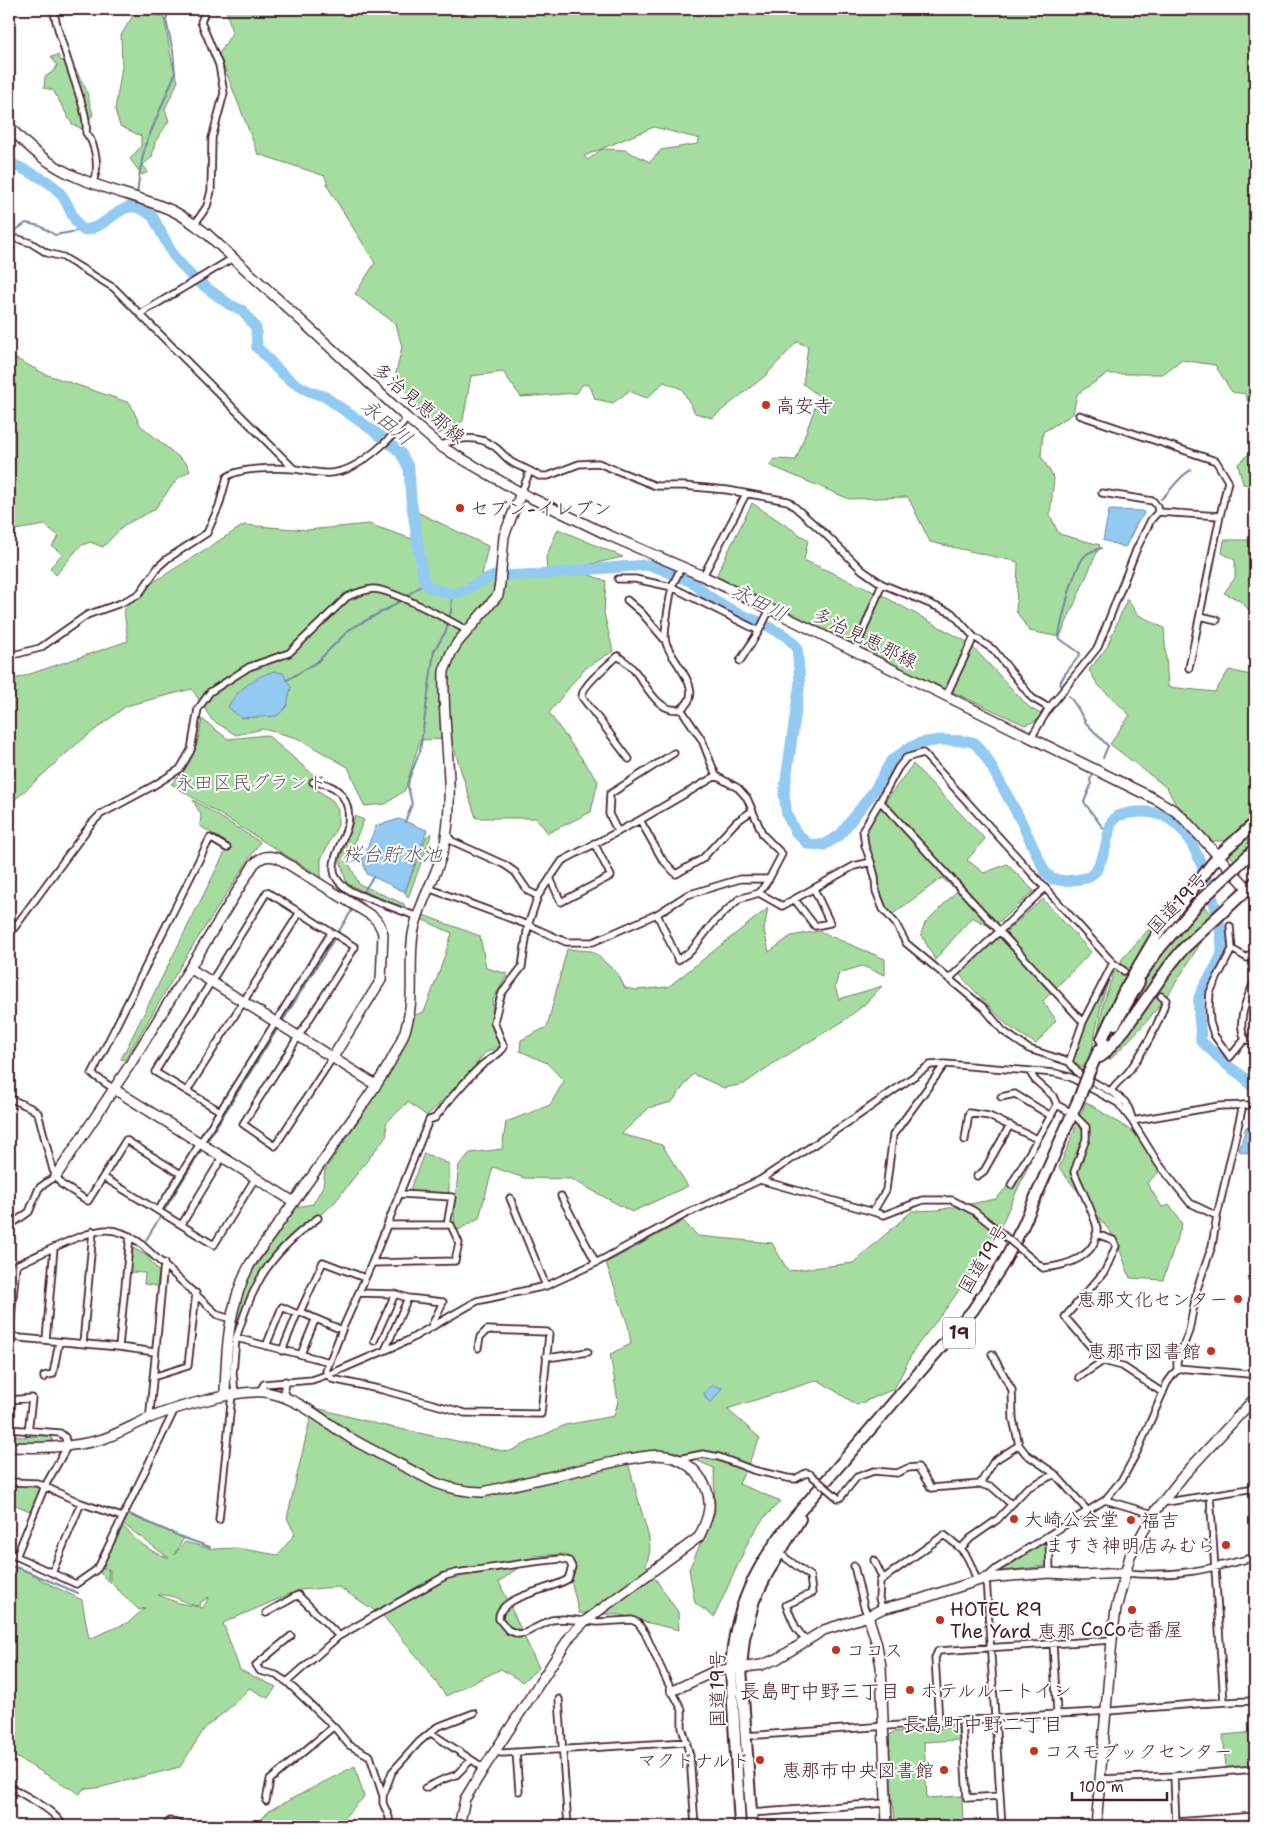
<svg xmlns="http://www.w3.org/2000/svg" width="1264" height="1835" viewBox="0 0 1264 1835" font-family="'Shantell Sans','Klee One',sans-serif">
<rect width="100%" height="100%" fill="#fff"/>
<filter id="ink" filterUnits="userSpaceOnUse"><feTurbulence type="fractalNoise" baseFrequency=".02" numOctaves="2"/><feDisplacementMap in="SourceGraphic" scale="10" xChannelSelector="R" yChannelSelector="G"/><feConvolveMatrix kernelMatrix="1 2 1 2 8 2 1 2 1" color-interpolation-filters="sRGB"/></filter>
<g filter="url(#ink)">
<path fill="#a5dda1" stroke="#787e66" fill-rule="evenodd" d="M226,9h1029v411l-10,-26 -13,-2 -17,-27 -34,-5 -18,14h-56l-30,20 -4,20 -30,18 -2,24 13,22 -4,37 9,19 41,11 -40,92 -31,-6 -13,-20 2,-49 -88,-20 -22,-45 -59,2 -80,-34 6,-6 21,1 23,-64 -16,-12 5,-38 -11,-4 -32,34 -53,42 -17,-5 -13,-24 -18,-7 -17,16 -18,-7 -16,12 -18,-4 -5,-13 -7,-2 -6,9 -56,4 -18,-25 -32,4 -8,45 -24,13 -44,-57 7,-30 -6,-23 -41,-30 20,-31 -46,-74 -4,-13 -67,-22 -39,-100 13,-21zM654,127l46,12 -3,5 -36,6 -11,12 -25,-12 -23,-1 -14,11 -4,-4z
M153,12l11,5 8,45 6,19 -13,28 4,12 -14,21 -3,15 -9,8 5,7 -6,3 -12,-16 11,-13v-10l-21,-10 -5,-16 7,-43 -1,-32 13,-21z
M58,55l2,5 13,5 13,24 7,26 -11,14 -10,-5 -19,-34 -9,-2 1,-11 10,-7 2,-5 -6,-8z
M9,355l36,19 85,29 10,22 47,39 3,7 -12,7 -24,32 -30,15 -21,22 -13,-5 -10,4 -24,29 -6,-7 12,-14 -10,-8 7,-10 -14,-11 -36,6z
M1255,448v38l-12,-2 -5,-20z
M752,503l56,37 -4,20 79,36 86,47 61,65 11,6 -5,7 -11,4 -186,-85 -123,-64z
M415,511l73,35 -6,29 65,-3 -1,-15 12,-28 65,28 -63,14h19l27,10 -2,32 9,38 -30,19 -34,43 49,68 -7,31 -43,21 -12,-15h-60l-25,-79 -31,1 -15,50 -19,14 -22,2 -16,-39 -51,-29 -34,-9 -27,6 -24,-15 -20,-31 -66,17 -48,37 -69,62v-124l119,-40 -4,-31 20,-22 100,-63 63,5 62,-6 49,17z
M1255,534v82l-16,-16 -15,-7 11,-15v-18l-13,-7 2,-13h30z
M1127,599l10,15 27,14 4,59 47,5 14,-22 26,6v137l-29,28h-14l-30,-32 -6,-4 -9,-17 -57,-44 20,-29 -32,-30 -9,-15 18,-23z
M202,719l26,20 39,-4 49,42 -5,8 22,16 5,9v15l-17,34v18l-150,-93c23,-21 26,-36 31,-65z
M913,764l72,75 -18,21 17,13 23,-9 27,27 -42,37 -20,-11 -37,43 -14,-26 4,-11 32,-32 -15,-13 -52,38 -23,-54 -7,-27z
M193,800l67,42 -73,113 -62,105 -4,-1 108,-215 -29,-18 1,-11z
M355,816l9,4 -17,39 12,25 45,20 2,5 -59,-25 -7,-24z
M1255,829v16l-19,17 -5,-5 -1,-7z
M432,833l-24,65 -3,-6 21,-55z
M1043,899l48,53 -48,49 13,19 -20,24 -29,-19 -49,-52z
M1203,905l10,12 -103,124c26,-49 55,-95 93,-136z
M1174,906l-62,104 -19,48 11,-57 10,-29 9,1 2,-3 -4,-10 27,-30z
M768,908l-4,22 5,22 22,-16 27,-5 67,28v16l-23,-9 -23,7 -4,14 4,12 43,-13 -18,19 -22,17 -68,41 -30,21 -20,4 -31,-14 -21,28 -23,6 -28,26 41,11 26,41 -56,26 -61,-33 -47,-1 -31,-11 -14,51 -24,14 -1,-24 5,-43 11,-12 32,-4 4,-27 44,-17 14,-24 -17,-18 -27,-12 1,-11 26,-13 20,-78 24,2 5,3 22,20 7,14 12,2 31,-3z
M423,915l57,21 6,32 22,6 -15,26 -2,24 8,22 -14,7 -22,27 -36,36 -19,-14 -22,21 1,12 -52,67 -11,10 -21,14 -23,23 -41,73 -5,-2 15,-43 47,-70 17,-3 10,-18 2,-16 58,-86 19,-38 13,-31 9,-3 15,-39 13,-40 -31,-14z
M1212,925l-44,70 -5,-1 -3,4 2,4 -14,18 -37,39 -10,2 63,-86z
M1112,971l-10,29 -12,59 -4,11 -12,-6c-4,-20 28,-73 38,-93z
M1086,1102l52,33 21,37 -12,11 15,24 8,-2 12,19 -19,56 -33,-2 -14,-39 -57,-71z
M424,1153l25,11v30l-40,-2z
M1031,1160l-38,83 -51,71 -27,34 -21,41 -37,16 -39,-25 -91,29 33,29 -21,46 42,17 -18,18 -13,19 -36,79 -19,-14 -6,-34 26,-57 -1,-44 -40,-17 -47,8 22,79 1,13 -4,14 32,47 1,18 -34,-8 -24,-7 -42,-2 -8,-33 4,-11 -2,-8 -8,-7 -31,2 -35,26 40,86 -17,14 -21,-13 -55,27 -26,-36 -37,-44 -44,-29 -40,3 -76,33 17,47 36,17 -8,11 -19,-10 -16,17 -28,23 -25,39 -82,21 -15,1 -3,5 -71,-41v-188l27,10 5,5 41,20 7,39 40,-17 16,-14 -6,2 -29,-28v-12l-3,-1 2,2 -1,10 -7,-7 -1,-5 5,-1 -2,-3 19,-40c13,14 28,28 47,33l-46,-34 3,-10 58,24 -10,17 11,-13 27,7 25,-1 41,7 17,-21 -8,-16 26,-111 64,17 131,28 57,-27 49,-9 4,-15 -8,-47 21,-10 -3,-19 -22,-62 77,-42 15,15 74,7 16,28 65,-8 59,-52 26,-1 58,-11zM158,1595c17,-2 27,10 42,11l1,-4 8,-5 -6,11 -24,-5z
M133,1248l13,7 13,17 -2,14 -13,-2 1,-11 -15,-1z
M9,1435l13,2 28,-2 4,9h-45z
M10,1485l30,1 2,5 -8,22 -25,-11z
M1046,1539l1,25 -2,2 -48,6z
M956,1727l4,3 -1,10 -35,2 3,56 35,-2 1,30h-68l-1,-17 -2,-8 -3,-65 4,-4z
M1255,1732v33l-29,3 -3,-33z
M355,1766l9,31 -28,29h-81l15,-16z"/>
<path fill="#93caf2" stroke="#7686a2" d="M1109,510l34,1 1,3 -7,9 -11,23 -2,1 -21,-7z
M274,671l9,2 8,14 -4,19 -10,10 -36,2 -13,-11c8,-17 29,-31 46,-36z
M399,819l28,11 -22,62 -38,-18 -5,-14 14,-34z
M1246,1127l9,3 -1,25 -15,-4z
M713,1385l9,3 -11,15 -5,-4 -2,-7z"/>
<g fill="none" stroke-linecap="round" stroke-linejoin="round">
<path stroke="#7686a2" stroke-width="2" d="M137,195l3,-25 5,-24 30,-72 -2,-23 -7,-31 3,-11
M136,207l1,-7
M12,233l14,-10 14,3 15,9 28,-5
M1161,499c11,-9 17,-22 30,-29
M287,680l30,-18 33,-33 41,-22 34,-24
M1060,686c0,-11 16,-22 20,-33l-20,-14 -1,-5c4,-17 14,-69 28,-80 4,-3 10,-4 14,-6
M1069,696l8,11 9,16 22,23 -5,12
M1094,774l-4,5 1,6 -7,17 19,26 6,2
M405,822l7,-18 -4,-17 1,-8 11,-28 14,-100 12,-20 5,-20 1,-17
M356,903l17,-26
M282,1022l72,-115
M206,1143l72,-115
M146,1240l56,-91
M127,1513l57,25 26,9
M9,1565l15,5 54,23"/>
<path stroke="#93caf2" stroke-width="11" d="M9,162c16,9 39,16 51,31 10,11 11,27 23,37 31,-2 39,-41 70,-13l20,38 19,22 38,28 12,5 5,6 9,12 1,20c6,4 9,9 14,14 13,16 34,30 53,34l51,36 25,20 9,16 2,31 11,72 3,12 5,5 22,6 17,-5 8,-6 17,-7 53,-2 36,-4 62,-5 11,2 38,16 14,13 27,16 25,10 26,14 11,11 3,35 -16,112 3,21 8,16 13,13 16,1 16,-10 36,-47 15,-27 18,-13 11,-5 21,-3 26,1 8,2 11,14 33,60 26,55 7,7 14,2 21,-3 9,-7 8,-18 7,-30 6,-7c57,-17 75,20 91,67 7,21 14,44 14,67 0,13 -20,35 -23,48 -2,10 2,32 2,43l26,24 18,13 10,13"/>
<path stroke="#dbd2d5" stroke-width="5.5" stroke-dasharray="5.5 3" stroke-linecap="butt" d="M1124,971l37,25"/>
<defs>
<path id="street" d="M53,9c6,27 15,52 24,79 4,14 11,30 9,45 8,8 12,28 10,39 0,3 -3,8 -4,11
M195,224l12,-18 4,-15 1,-53 12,-45 -5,-28 -18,-43 5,-13
M9,239h9l13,4 16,10 16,4 51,31 180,181
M140,314l93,-56
M1079,415l137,46 12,20 -8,35
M440,446c17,-9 39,-11 55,1 7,5 11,12 18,16 5,3 12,5 17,8
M521,493l9,-22 9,5h9l31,-12 19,-1 58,23h28l43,4 61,11 36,32 38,37 20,14 70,29 22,24 20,13 38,48 17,10
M1158,512l62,4 -31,152
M703,576l43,-82
M618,579h17l37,8 87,44 -19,30
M627,600l14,12 23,27
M1200,616l17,4
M759,631l11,-22
M855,651l27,-67
M9,656l31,-8 47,-33 34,-12 18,-9 20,-28 8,-7 40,-26 12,-27 8,-29c12,-10 52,-9 68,-8 16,2 31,7 46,2 21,-5 54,-35 66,-53
M946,696l28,-59
M1031,738l18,-30 49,-61 39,-99 14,-28 7,-8 -1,-6 -4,-5 -51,-8
M629,759l-47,-62c-1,-11 27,-33 36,-41 5,4 11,8 15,13 13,14 24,45 48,40
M313,782c5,1 11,1 15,3 17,6 24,26 19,42 -9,28 -29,50 10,67l61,23
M880,801l18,-33 8,-10 17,-5 190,210 -30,59 -14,40
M640,820l22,39 14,15 26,-15 34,-37 16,-11
M618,832l-9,-18 1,-20 64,-41
M447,835l5,6 53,24 10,7 13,19 10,5
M871,862l-6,-16 -2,-16 17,-29 203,221
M550,878l11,24 50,-26 -17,-33
M428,888l100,37 38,17h27l64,-28 30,-19 53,-16h29
M759,893l23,13 72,-40 17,-4 4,15 1,14 7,18 13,15 10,19 78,65 19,23 26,18 40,13 10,12 36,20 10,8 4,7 3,9
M795,900l20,26 15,-3 -16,-34
M657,914l21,46 13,-9 23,-29 25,-23 20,-6 10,-14 13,-25 -19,-19 -16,-37 -9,-10 -22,-12 -14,-36 -21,-31c29,-20 -16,-51 -16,-72 0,-11 5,-43 8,-53 3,-6 6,-12 9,-18
M1230,926l2,23 15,9 8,-8
M9,935l82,-111 10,-10 52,-28 27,-17 11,-19 7,-41 12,-17 39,-25 40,-14 58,-56c9,-4 17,-7 26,-8 18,0 76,31 93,41
M1232,949l-22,43 -1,16 1,14 4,13 16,22 15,-18c-9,-17 2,-42 10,-58
M1113,963l11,8
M950,978l95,-90
M1245,1039l10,4
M114,1089l-22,-15 118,-236 17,10
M187,1091l113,-179
M1111,1091c4,-8 13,-13 18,-20 15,-21 30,-46 37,-71l-5,-4
M1001,1097l14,-3 36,22
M9,1098l22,10 7,5 15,57 8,14 27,17 38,-61 55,34
M1243,1105l-26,111 -5,30 -15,43 -8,42 -12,31v6l72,6 6,3
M220,1111l-65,-39 112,-180 88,55 -112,177 32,22 58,-89
M1132,1121l87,-15 36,-1
M965,1140l4,-27 20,3 48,23
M977,1176l7,-5 26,-46
M103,1177l111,68 42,-68
M760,1180l124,35 39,-15h29l22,11 21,17
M1011,1185l46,-80
M561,1196l35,67
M510,1198l36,88
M158,1211l173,-278
M873,1212l13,-22 7,-55 52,-71
M182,1224l41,-68
M387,1225h60
M9,1226l20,-14 10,-24 17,-12
M1096,1234l17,6 3,6 -11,25 -40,46 38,44 19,5 41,27
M1026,1254l17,14c23,-2 54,-11 54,-39 0,-9 -19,-47 -23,-57l12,-33v-12l-14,-14 -15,-8 -4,-9 -18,-16 -6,-9
M372,1263l83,-2 4,-18 -8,-18h-4l5,-28 -53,-3
M359,1293l36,1 13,4 35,4 -11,23
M300,1312l23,-50 42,16
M236,1338c6,-16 10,-32 18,-47 13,-30 38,-54 64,-73
M46,1340l8,-92
M374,1341l21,-47
M83,1344l10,-113
M266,1346l16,-39 15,7 3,-2 42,18
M119,1347l11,-111
M385,1350l23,-52
M282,1351l15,-37
M155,1352l-36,-5 -99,-9 -7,-2 -3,-6 6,-65c22,-9 69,-35 91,-35 12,0 22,5 32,12l79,73 13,4
M301,1354l14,-34
M992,1354l20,36 1,29 6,26
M546,1356l8,1 34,-5
M328,1374l-2,-3 16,-41 30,-67 57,-143 6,-2c14,-18 29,-36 45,-51 8,-8 19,-11 24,-20l-10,-25 5,-20 3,-9 20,-26 6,-42 10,-29 24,-35 78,-41 76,-44
M328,1374l4,5 51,11 82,23 76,1 8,-80 -2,-2 -60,-2 -7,7 -2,11
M153,1377l35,-11 8,-73
M1079,1377l24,-16
M44,1378v-2l9,-2 6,-32
M285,1381l-1,9 3,7
M260,1391l4,-7 48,-4 23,-8 72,-31 70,-40 69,-15 50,-23 88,-48 76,-35 96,-63 74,-52 15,-1 110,9 15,4 48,26 14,18 26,42 32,40 27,13
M235,1394l-2,-21 3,-35 94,24
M9,1400l23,-2 -4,34
M152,1417l-2,-5 14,-149
M9,1429l51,4 5,4 2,10 -22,39 -29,71
M678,1459l25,-5 16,3 34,13 34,8 8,1 11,-6 4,1
M9,1482l28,1 44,20 41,14
M980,1484l13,4 18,16
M1210,1495l14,207
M838,1498h2l17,-21 17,-6 23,2 11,-5 10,-1 13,21 49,-4 14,-23 25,-16 7,9 29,20 32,36
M1105,1500l48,14
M1161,1503l94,-15
M219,1520l13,-126
M961,1548l10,-10 26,-18 30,-32 28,-14
M9,1553l67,31 20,-14 3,-4 74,-153v-3
M779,1553l31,23 2,17 -26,12 10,23 10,13
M874,1560l9,19
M854,1566l10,41 4,9
M52,1573l29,-70
M1050,1573l-1,-38 56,-35 18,-22 15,-28 29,-67 8,-11 6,-3
M1126,1573c48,5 84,-4 129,-16
M882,1609l-3,-11 1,-17 64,-46c22,16 24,20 33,46
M266,1613l32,-18 41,41
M291,1636l-35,29 4,6 16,4 11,7 48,46 14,17 21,11 13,40
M1053,1643l4,71
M287,1682l52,-46 106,-60 11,-3 77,-11 28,-3 8,2 3,6 -4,12c-16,11 -71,17 -69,40l9,11 10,4 7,-1 26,-13 12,-1 35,3 34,-2 6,3 7,10 21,46 16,31v17l8,29 5,70
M559,1699l9,127
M962,1721l5,77 33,-2
M939,1722l-4,-64 3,-7 174,-11
M431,1733l53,35
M745,1736l312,-22c66,-2 132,-12 198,-13
M495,1752l7,1 185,-11
M516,1752l3,39
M1174,1776l2,50
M1100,1779l74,-3 81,-7
M9,1786c17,11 44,22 54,40
M425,1788l19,-9 12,-4 14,-14
M266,1801l4,-21 63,-53
M751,1813l134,-10
M1232,1818v8
M1176,1822l79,-6
M166,1826l4,-5 15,5
M390,1826l-1,-9 -6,-14v-7l9,-24 27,-30 18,-15 37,-14
M1002,1826l-16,-248 10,-9 53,-34"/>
<path id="secondary" d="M191,969l185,116
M114,1089l180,113
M56,1176l77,-116 121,-196c8,-8 14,-9 24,-6l94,58c6,5 9,10 11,18l-2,46 -48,77
M225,1396c1,-45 3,-91 25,-132 32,-45 64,-90 96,-136 21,-30 46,-62 59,-97 11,-32 3,-64 8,-97 6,-34 28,-63 33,-97 9,-54 -4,-111 -2,-166l7,-18 7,-11 40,-47 2,-12 4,-47 17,-43
M9,1447c32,1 63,1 94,-8 17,-6 32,-15 49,-22 25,-10 92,-30 118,-24 30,6 56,30 82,46 28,16 56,29 84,44 16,6 30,9 47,9l144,-33c12,-1 27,-6 39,-3 24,4 45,26 43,52 -1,10 -5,19 -10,29l-114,84 -14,14 -87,133 -19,31 -6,27
M868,1616l8,25 5,25 6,160
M672,1691l43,-20 46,-6 16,-6 47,-29 44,-14 14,-7 39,-10 65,-21 64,-5 32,2 44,-2
M1096,1826l16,-186 4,-31 14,-53 23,-42 31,-39 71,-77"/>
<path id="primary" d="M9,126c19,22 43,41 70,52 30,13 62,19 92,32 13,6 24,15 35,23l201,185 33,28 81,47 87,42 95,41 454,224 18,11 10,9 70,76"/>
<path id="highway" d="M1238,865l17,-16
M1133,986l25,-36 42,-49
M1115,1024l24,-42
M1103,1042l-1,-3 22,-48 32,-55 62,-80 37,-33
M1100,1057l4,-3 21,-25 45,-64 14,-17 71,-66
M1089,1072l10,-22
M740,1826l-9,-156c3,-63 25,-104 63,-152l179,-208 30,-46 20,-38 57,-130
M752,1826l-11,-158 3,-30 10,-38 13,-26 33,-55"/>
</defs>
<use href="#street" stroke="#4a1f2b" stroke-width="9"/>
<use href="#secondary" stroke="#4a1f2b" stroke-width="12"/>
<use href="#primary" stroke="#4a1f2b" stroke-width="12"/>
<use href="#highway" stroke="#4a1f2b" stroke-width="14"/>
<use href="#street" stroke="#fff" stroke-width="5.5"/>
<use href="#secondary" stroke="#fff" stroke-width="9"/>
<use href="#primary" stroke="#fff" stroke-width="9"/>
<use href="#highway" stroke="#fff" stroke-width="10"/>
<defs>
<path id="street-bridge" d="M995,1228l31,26
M810,1474l28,24"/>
<path id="highway-bridge" d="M1200,901l38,-36
M1080,1096l9,-24"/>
</defs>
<use href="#street-bridge" stroke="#4a1f2b" stroke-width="9" stroke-linecap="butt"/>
<use href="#highway-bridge" stroke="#4a1f2b" stroke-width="14" stroke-linecap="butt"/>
<use href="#street-bridge" stroke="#fff" stroke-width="5.5"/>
<use href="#highway-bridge" stroke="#fff" stroke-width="10"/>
</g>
</g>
<g fill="#c8321e" stroke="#fff" stroke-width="2">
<circle cx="766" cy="405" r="5"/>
<circle cx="460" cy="508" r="5"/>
<circle cx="1238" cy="1299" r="5"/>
<circle cx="1211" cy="1351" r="5"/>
<circle cx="1014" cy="1519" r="5"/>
<circle cx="1131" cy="1520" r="5"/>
<circle cx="1226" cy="1545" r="5"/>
<circle cx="1132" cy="1610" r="5"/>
<circle cx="940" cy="1620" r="5"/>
<circle cx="836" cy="1650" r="5"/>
<circle cx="910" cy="1690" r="5"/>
<circle cx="1034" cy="1751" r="5"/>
<circle cx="760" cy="1760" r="5"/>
<circle cx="944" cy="1770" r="5"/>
</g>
<g text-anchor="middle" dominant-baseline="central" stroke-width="4" stroke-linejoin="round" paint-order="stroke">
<rect fill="#fff" stroke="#80626b" stroke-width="1" x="943" y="1317.5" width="32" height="31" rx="4"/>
<g font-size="18" font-weight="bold" fill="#4a1f2b">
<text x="959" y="1333">19</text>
</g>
<g font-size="19" fill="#4a1f2b" stroke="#fff">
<text transform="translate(419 403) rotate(40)">多治見恵那線</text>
<text transform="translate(865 638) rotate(26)">多治見恵那線</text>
<text transform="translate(1177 903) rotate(-47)">国道19号</text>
<text transform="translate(983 1259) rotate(-59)">国道19号</text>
<text transform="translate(717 1689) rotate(-90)">国道19号</text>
</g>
<g font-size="19" fill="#4a1f2b" stroke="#fff" text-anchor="start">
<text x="776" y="405">高安寺</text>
<text x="470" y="508">セブン-イレブン</text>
<text x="1228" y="1299" text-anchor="end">恵那文化センター</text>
<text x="1201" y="1351" text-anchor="end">恵那市図書館</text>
<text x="1024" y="1519">大崎公会堂</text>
<text x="1141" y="1520">福吉</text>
<text x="1216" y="1545" text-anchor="end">ますき神明店みむら</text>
<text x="950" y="1609">HOTEL R9<tspan x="950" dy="22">The Yard 恵那</tspan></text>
<text x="1132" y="1629" text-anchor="middle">CoCo壱番屋</text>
<text x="846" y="1650">ココス</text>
<text x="920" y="1690">ホテルルートイン</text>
<text x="1044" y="1751">コスモブックセンター</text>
<text x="750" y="1760" text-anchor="end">マクドナルド</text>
<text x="934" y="1770" text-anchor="end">恵那市中央図書館</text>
</g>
<g font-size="19" fill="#65584e" stroke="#fff">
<text x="251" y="782">永田区民グランド</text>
</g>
<g font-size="20" font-style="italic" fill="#605267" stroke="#fff">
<text transform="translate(387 422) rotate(40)">永田川</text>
<text transform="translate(760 602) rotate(27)">永田川</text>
<text x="392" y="854">桜台貯水池</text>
</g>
<g font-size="20" fill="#4a1f2b" stroke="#fff">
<text x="820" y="1691">長島町中野三丁目</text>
<text x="983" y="1724">長島町中野二丁目</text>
</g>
</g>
<rect width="1264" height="1835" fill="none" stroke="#fff" stroke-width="30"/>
<rect x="15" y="15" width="1234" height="1805" fill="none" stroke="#4a1f2b" stroke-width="2" filter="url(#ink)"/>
<path d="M1072 1792v8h95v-8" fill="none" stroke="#4a1f2b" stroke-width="2.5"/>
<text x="1079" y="1792" font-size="15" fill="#4a1f2b" stroke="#ffffff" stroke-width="4" paint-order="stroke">100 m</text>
</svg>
